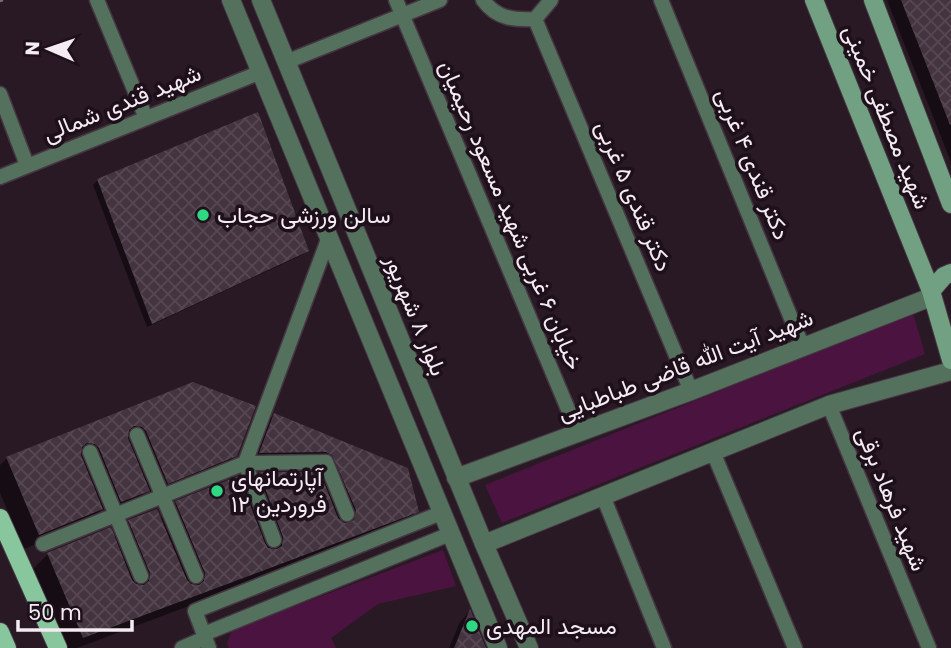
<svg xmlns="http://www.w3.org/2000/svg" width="951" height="648" viewBox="0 0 951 648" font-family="Poppins,Vazirmatn,sans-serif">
<defs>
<pattern id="building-cross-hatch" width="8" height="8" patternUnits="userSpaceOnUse" patternTransform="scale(1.75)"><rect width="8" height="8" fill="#44343f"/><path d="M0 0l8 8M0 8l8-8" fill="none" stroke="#564852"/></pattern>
</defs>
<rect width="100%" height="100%" fill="#281924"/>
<path fill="#4b1440" d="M913,313l12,41 -423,169 -17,-38z
M443,550l13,36 -78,18 -47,34 5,10h-107l-2,-5 5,-13z"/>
<path fill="#0007" d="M887,0h64v162z
M98,180l209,70 -5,5 -155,72 -54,-142z
M193,384l43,71 -16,15 -67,27 -4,-8 -16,16 -27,11 -3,-8 -17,16 -62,25 -24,-56v-28l7,-7z
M274,415l143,96 -15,15 -325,122h-11l-33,-79 15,-15 65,-16 16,-16 31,-3 16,-16 67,-12 17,-17 59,-1 -2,-4 -7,-2h-65l14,-37z
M469,612l15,36h-35l11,-26z"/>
<path fill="url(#building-cross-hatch)" d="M901,0h50v124l-1,1z
M258,112l51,139 -157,73 -55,-145z
M193,382l63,24 -19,50 -69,28 -22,-53 -4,-4 -8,-1 -5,4 -1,8 22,53 -29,11 -22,-54 -4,-4 -8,-1 -5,4 -1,8 22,54 -64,26 -33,-78z
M274,413l134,55 11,44 -336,126 -36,-85 64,-26 21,53 4,4 8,1 5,-4 1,-8 -22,-53 29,-11 30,71 4,4 8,1 5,-4 1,-8 -30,-72 64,-25 26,67 3,5 9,1 5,-3 1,-9 -24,-65h61l18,46 7,5 9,-3 2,-10 -24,-55 -6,-3 -67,1z
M470,609l16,39h-32z"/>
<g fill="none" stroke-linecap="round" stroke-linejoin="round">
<defs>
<path id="minor" d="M97,0l49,118
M396,0l182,433
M483,0c14,19 31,20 52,19l16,-19
M661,0l141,345
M535,19l156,372
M286,62l154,-62
M0,94l27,71
M0,177l261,-105
M829,405l100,243
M137,435l59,141
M90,452l51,124
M713,452l82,196
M603,496l61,152
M274,540l-29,-77 84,-226
M43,544l202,-81 81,-1 21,52
M204,634l246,-100
M182,648l23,-10
M209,648l-14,-37 246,-98"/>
<path id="tertiary" d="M231,0l267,648
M261,0l223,544 45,104
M456,478l235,-87 240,-94
M484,544l345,-139 122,-34"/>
<path id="secondary" d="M814,0l117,291
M873,0l78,204
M951,273l-7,3 -13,15 20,69"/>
<path id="primary" d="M0,518l58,130
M0,632l7,16"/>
</defs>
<use href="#minor" stroke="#453641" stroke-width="17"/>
<use href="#tertiary" stroke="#453641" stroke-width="20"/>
<use href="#secondary" stroke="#453641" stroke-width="20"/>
<use href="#primary" stroke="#453641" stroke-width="20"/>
<path stroke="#7b6e78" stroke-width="2.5" stroke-dasharray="5 5" stroke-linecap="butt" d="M0,1l3,-1"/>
<use href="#minor" stroke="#54715e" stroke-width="14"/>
<use href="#tertiary" stroke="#54715e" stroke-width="18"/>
<use href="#secondary" stroke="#71a182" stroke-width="18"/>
<use href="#primary" stroke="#88c69e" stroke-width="18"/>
</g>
<g fill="#2ed883" stroke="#1e101a" stroke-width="2.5">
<circle cx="203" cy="215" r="7"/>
<circle cx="217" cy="491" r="7"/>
<circle cx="472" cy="626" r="7"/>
</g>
<g text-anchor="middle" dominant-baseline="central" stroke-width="7" stroke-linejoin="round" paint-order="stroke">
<g font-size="23" fill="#f5ebf2" stroke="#1e101a">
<text transform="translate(122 103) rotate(-22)">شهید قندی شمالی</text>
<text transform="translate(887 117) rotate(68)">شهید مصطفی خمینی</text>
<text transform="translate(753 164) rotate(68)">دکتر قندی ۴ غربی</text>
<text transform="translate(634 196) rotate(67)">دکتر قندی ۵ غربی</text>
<text transform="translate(511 215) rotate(67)">خیابان ۶ غربی شهید مسعود رحیمیان</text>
<text transform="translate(416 315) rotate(68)">بلوار ۸ شهریور</text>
<text transform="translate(685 365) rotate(-21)">شهید آیت الله قاضی طباطبایی</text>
<text transform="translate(892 499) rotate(68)">شهید فرهاد برقی</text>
</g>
<g font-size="23" fill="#f5ebf2" stroke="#1e101a" text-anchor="start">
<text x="217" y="215">سالن ورزشی حجاب</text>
<text x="231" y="478">آپارتمانهای<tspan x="231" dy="26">۱۲ فروردین</tspan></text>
<text x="486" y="626">مسجد المهدی</text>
</g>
</g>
<g transform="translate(49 49) rotate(272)" stroke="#1e101a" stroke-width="5" paint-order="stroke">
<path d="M0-5L12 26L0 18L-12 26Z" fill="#f5ebf2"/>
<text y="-10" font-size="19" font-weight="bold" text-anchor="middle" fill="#f5ebf2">N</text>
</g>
<path d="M18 620v10h114v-10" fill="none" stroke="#f5ebf2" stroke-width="3.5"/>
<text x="28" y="620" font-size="21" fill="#f5ebf2" stroke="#1e101a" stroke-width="5" paint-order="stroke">50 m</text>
</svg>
